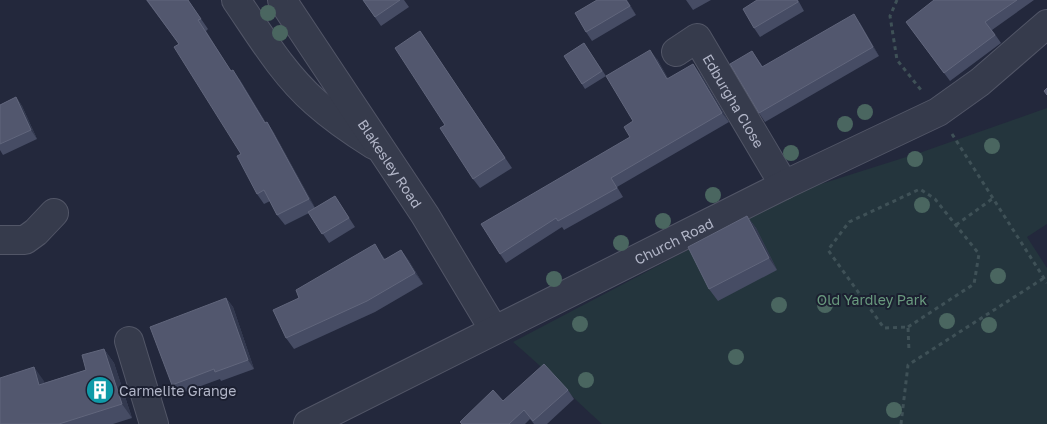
<svg xmlns="http://www.w3.org/2000/svg" width="1047" height="424" viewBox="0 0 1047 424" font-family="'Golos Text',sans-serif">
<rect width="100%" height="100%" fill="#23283c"/>
<path fill="#24353d" d="M1047,108v116l-20,13 20,31v156h-445c-30,-27 -58,-56 -89,-82l289,-152 120,-38z"/>
<g fill="none" stroke-linecap="round" stroke-linejoin="round">
<defs>
<g id="minor">
<path d="M236,0c24,35 47,74 79,102 19,17 38,30 59,43"/>
<path id="s1" d="M282,0l143,215 69,115"/>
<path id="s2" d="M676,52l21,-14 87,147"/>
<path d="M0,240h25l11,-8 18,-19"/>
<path d="M129,341l25,83"/>
<path id="s3" d="M308,424l476,-239 154,-73 42,-30 67,-58"/>
</g>
</defs>
<use href="#minor" stroke="#525667" stroke-width="30"/>
<path stroke="#3f5157" stroke-width="3" stroke-dasharray="4 4" stroke-linecap="butt" d="M897,0l-7,16 7,44 24,30
M952,134l95,149
M956,225l36,-26
M908,327l66,-43 5,-30 -44,-55 -15,-10 -71,33 -21,28 56,78 24,-1 1,24
M901,424l7,-59 136,-87"/>
<use href="#minor" stroke="#363b4c" stroke-width="28"/>
</g>
<g fill="#4a6660">
<circle cx="268" cy="13" r="8"/>
<circle cx="280" cy="33" r="8"/>
<circle cx="865" cy="112" r="8"/>
<circle cx="845" cy="124" r="8"/>
<circle cx="992" cy="146" r="8"/>
<circle cx="791" cy="153" r="8"/>
<circle cx="915" cy="159" r="8"/>
<circle cx="713" cy="195" r="8"/>
<circle cx="922" cy="205" r="8"/>
<circle cx="663" cy="221" r="8"/>
<circle cx="621" cy="243" r="8"/>
<circle cx="998" cy="276" r="8"/>
<circle cx="554" cy="279" r="8"/>
<circle cx="779" cy="305" r="8"/>
<circle cx="825" cy="305" r="8"/>
<circle cx="947" cy="321" r="8"/>
<circle cx="580" cy="324" r="8"/>
<circle cx="989" cy="325" r="8"/>
<circle cx="736" cy="357" r="8"/>
<circle cx="586" cy="380" r="8"/>
<circle cx="894" cy="410" r="8"/>
</g>
<path fill="#464c64" d="M146,0h42l20,29 -2,2 25,40 9,9 26,43 1,-1 7,11 41,75 20,-12 20,31 -26,16 -20,-30 -24,12 -8,-10 -7,-14 -6,3 -7,-10 -16,-40 -62,-110z
M363,0h41l5,7 -28,19z
M597,0h30l9,15 -44,26 -6,-9z
M686,0h25l-18,10z
M757,0h41l6,11 -44,26 -6,-9z
M934,0h100l-42,30 9,13 -51,38 -38,-51z
M860,23l19,33 -114,66 -6,-9 -7,-62 11,16z
M420,31l92,137 -32,20 -7,-9 -28,-54z
M584,43l22,33 -21,13 -21,-33z
M657,59l11,20 32,-6 29,49 -112,65 6,10 -59,33 -2,-3 -56,36 -6,-9 130,-117z
M16,97l6,9 15,33 -34,16 -3,-5v-45z
M747,216l9,12 21,42 -59,31 -9,-12z
M401,250l8,11 14,23 -48,28 -81,37 -8,-11 96,-83 3,4z
M226,298l7,9 21,62 -33,12 -1,-2 -41,15 -7,-9z
M104,349l10,14 18,55 -19,6h-113l34,-57 10,16 42,-13z
M568,390l6,9 -27,25h-13l-4,-5 -5,5h-63l-2,-2 43,-21z"/>
<path fill="#33394f" d="M626,0h1l9,15z
M854,14l6,9 19,33 -6,-9z
M650,50l7,9 17,29 -7,-9z
M693,64l7,9 29,49 -7,-9z
M233,70l7,10 33,54 -8,-11z
M16,97l6,9 15,33 -6,-9z
M267,122l7,11 42,76 -7,-10z
M747,216l9,12 21,42 -8,-12z
M375,244l7,11 9,16 -7,-11z
M401,250l8,11 14,23 -8,-11z
M226,298l7,9 21,62 -6,-9z
M104,349l10,14 18,55 -10,-14z
M34,367l10,14 5,18 -10,-14z"/>
<path fill="#52576e" stroke="#61667c" d="M147,0h41l13,19 -3,1 33,51 2,-1 32,53 2,-1 42,77 -32,16 -13,-25 -7,4 -20,-38 4,-2 -67,-107 5,-3z
M363,0h37l-25,17z
M597,0h29l4,6 -44,26 -11,-19z
M757,0h40l1,2 -44,26 -11,-19z
M934,0h83l-32,22 10,13 -51,38 -38,-51z
M854,14l19,33 -114,66 -29,-49 22,-13 10,16z
M420,31l85,127 -32,21 -33,-51 5,-3 -50,-77z
M584,43l18,28 -20,13 -18,-28z
M650,50l17,29 26,-15 29,49 -111,65 6,10 -59,33 -2,-3 -56,36 -19,-30 149,-87 -6,-10 9,-6 -27,-45z
M1047,88v7l-3,-4z
M16,97l15,33 -31,14v-39z
M335,196l14,22 -27,16 -14,-22z
M747,216l22,42 -60,31 -21,-42z
M375,244l9,16 17,-10 14,23 -48,28 -81,37 -13,-28 26,-12 -3,-8z
M226,298l22,62 -33,12 -1,-3 -42,16 -22,-58z
M104,349l18,55 -63,20h-59v-46l34,-11 5,18 47,-15 -4,-15z
M544,364l24,26 -35,31 -9,-11 -15,14h-47l-2,-2 33,-32 10,11z"/>
<defs>
<symbol id="building-disc" viewBox="-11 -11 22 22"><circle r="9.5" fill="#0f9aa8" stroke="#1c2031"/><path d="M-4-6H4V6H1V3H-1V6H-4ZM-2.5-4.3h1.7v1.8h-1.7ZM.8-4.3h1.7v1.8H.8ZM-2.5-1h1.7V.8h-1.7ZM.8-1h1.7V.8H.8Z" fill="#fff"/></symbol>
</defs>
<g fill-rule="evenodd">
<use href="#building-disc" x="84" y="374" width="32" height="32"/>
</g>
<g text-anchor="middle" dominant-baseline="central" stroke-width="4" stroke-linejoin="round" paint-order="stroke">
<g font-size="14" fill="#b2b6c8" stroke="#1c2031">
<text stroke="none"><textPath href="#s2" startOffset="98">Edburgha Close</textPath></text>
<text stroke="none"><textPath href="#s1" startOffset="196">Blakesley Road</textPath></text>
<text stroke="none"><textPath href="#s3" startOffset="409">Church Road</textPath></text>
</g>
<g font-size="14" fill="#69997e" stroke="#1c2031">
<text x="872" y="299">Old Yardley Park</text>
</g>
<g font-size="14" fill="#b2b6c8" stroke="#1c2031" text-anchor="start">
<text x="119" y="390">Carmelite Grange</text>
</g>
</g>
</svg>
